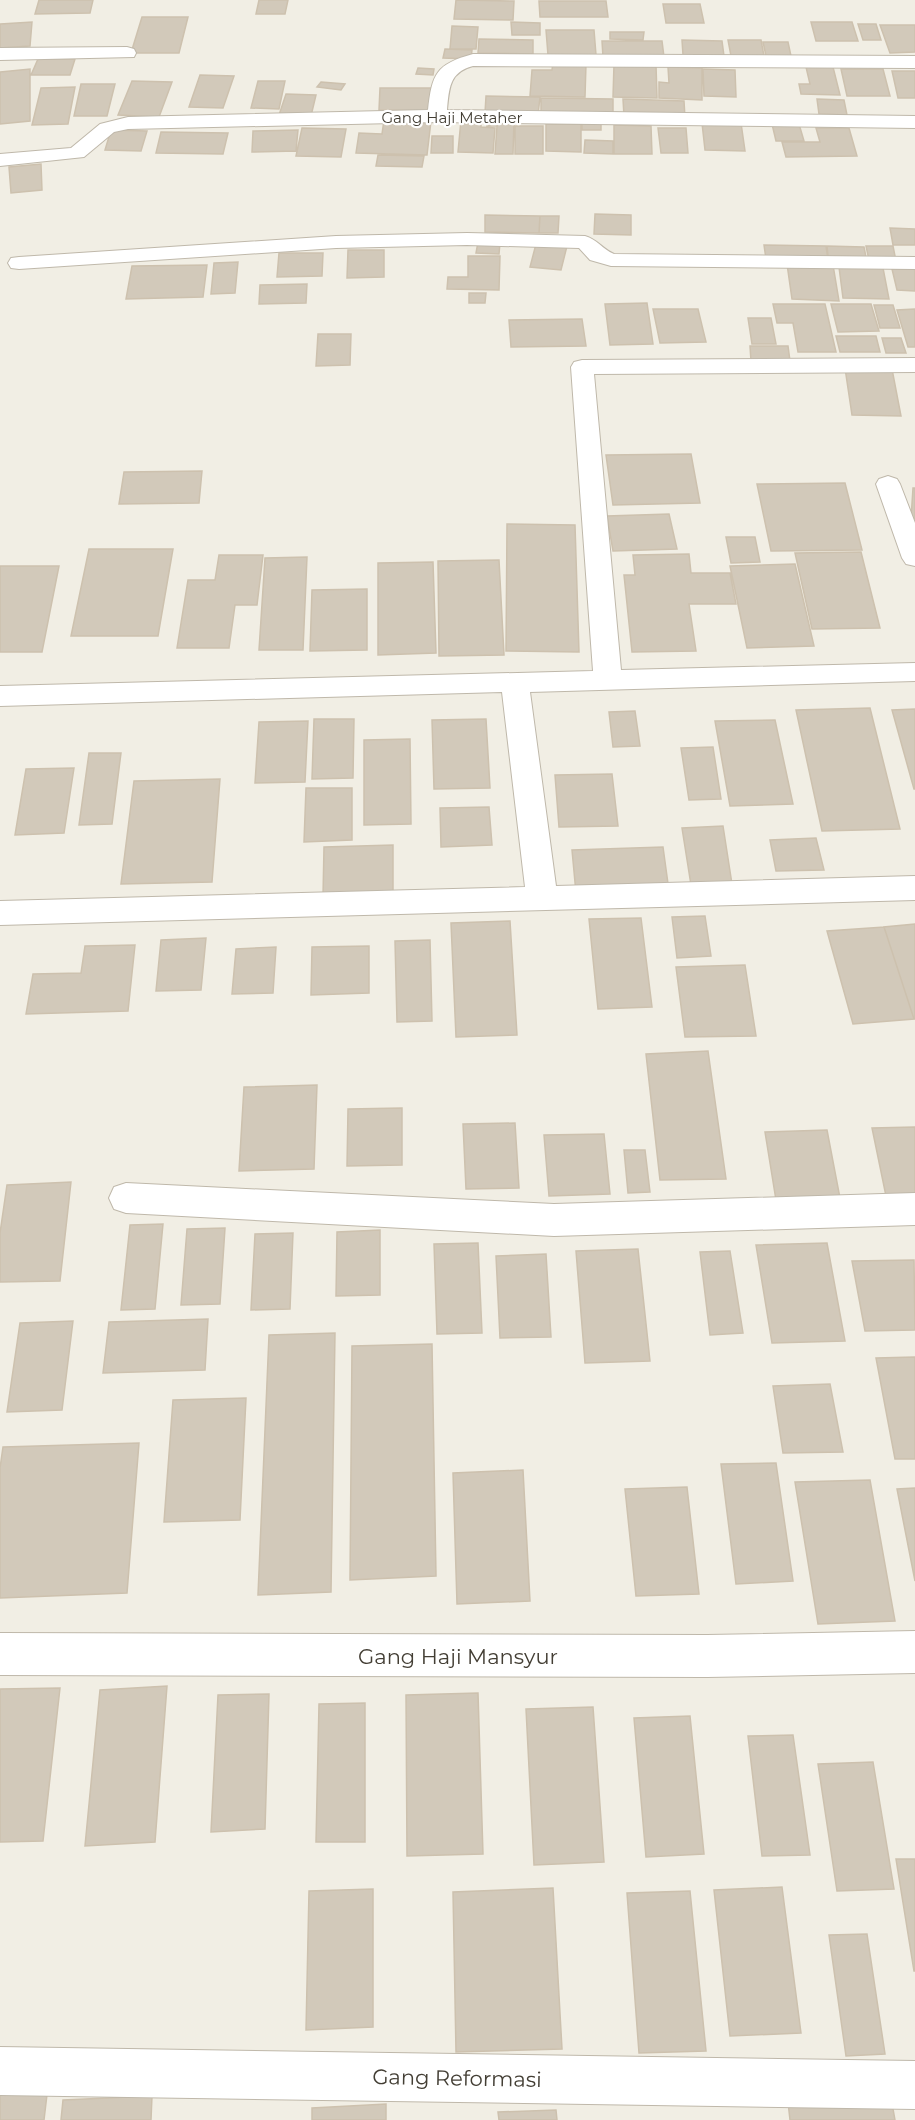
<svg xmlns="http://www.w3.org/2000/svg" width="915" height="2120" viewBox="0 0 915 2120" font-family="Montserrat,sans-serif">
<rect width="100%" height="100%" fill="#f1eee4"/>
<path fill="#d2c9ba" stroke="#cdc1ae" stroke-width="1.5" d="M39,0h54l-3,13 -55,1z
M259,0h29l-3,14h-29z
M456,0l58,1 -1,19 -59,-1z
M539,1h67l2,16h-68z
M663,4h37l4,19h-38z
M142,17h46l-9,36h-48z
M32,22l-2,24 -30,2v-24z
M511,22l29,1v12h-28z
M811,22h41l6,19h-42z
M858,24h18l5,16h-18z
M880,25h35v27l-25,1z
M452,26l26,1 -2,22h-26z
M546,30h48l2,25h-48z
M610,32h34l-1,8 -33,-1z
M479,39l54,1v14l-55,-1z
M682,40l40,1 2,15 -41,-1z
M728,40h33l3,16h-33z
M602,41h60l2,16h-61z
M763,42h25l3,14h-25z
M445,49l27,1 -1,9 -28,-1z
M38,59h37l-5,16h-39z
M553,62l33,2 -1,33 -55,-1 2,-26h20z
M614,64l42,1 1,33 -44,-1z
M668,67l34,1v32l-43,-2v-16l10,1z
M806,67h27l7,28 -39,-1 -2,-10h11z
M418,68l16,1 -1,6 -17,-1z
M30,69v52l-30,3v-52z
M703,69l32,1 1,27 -32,-1z
M841,69h42l7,27h-43z
M892,71h23v27h-17z
M200,75l34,1 -11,32 -34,-1z
M132,81l40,1 -13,35 -41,-2z
M258,81h27l-6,28 -28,-1z
M321,82l24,2 -4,6 -24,-3z
M81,84h34l-8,32h-33z
M75,87l-7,37 -36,1 9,-37z
M380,88h53l-1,23 -53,-1z
M286,94l30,1 -5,21 -32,-1z
M486,96l54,1 -2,18 -53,-2z
M541,98l72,1v17l-72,-2z
M623,99l61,2 1,17 -61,-2z
M817,99l27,1 3,15 -28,-1z
M384,120l47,1 -4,34 -71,-2 3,-20 23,1z
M461,120l20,1v6l14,1 -2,25 -35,-1z
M487,120h27l-1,34h-18l2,-28h-10z
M582,123h19v7h-19z
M702,123h39l4,28 -40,-1z
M546,124h35v28l-35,-1z
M772,124h27l5,17h-28z
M614,125l37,1 1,28h-38z
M515,126h28v28h-28z
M302,128l44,1 -5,28 -45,-1z
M658,128h28l2,25h-27z
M816,128h33l8,28 -71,1 -4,-15h38z
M111,130l36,1 -6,20 -36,-1z
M298,130l-2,21 -44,1 1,-21z
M161,132l67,1 -5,21 -67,-1z
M432,136h21v17h-22z
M585,140l28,1v13l-29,-1z
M378,155l46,1 -2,11 -46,-1z
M41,164l1,26 -31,3 -2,-26z
M595,214l36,1v20l-37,-1z
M485,215l55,1 -1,17 -54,-1z
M540,216h19l-1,17h-19z
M890,228l25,1v16h-22z
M478,242l22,1 -1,11 -23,-1z
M536,244l31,2 -6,24 -31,-3z
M764,245l62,1 2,14 -62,-1z
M827,246l37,1 2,10 -38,-1z
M866,246h27l3,15 -27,-1z
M348,250h36v27l-37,1z
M279,253h44l-1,23 -45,1z
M468,256h32l-1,34 -52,-1 1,-12h20z
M238,262l-3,31 -24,1 3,-31z
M787,264l46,1 6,36 -47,-2z
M207,265l-4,32 -77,2 6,-33z
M839,267l44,1 6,31 -46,-1z
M892,269h23v22l-18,-1z
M307,284l-1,19 -47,1 1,-19z
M469,293h17l-1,10h-16z
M647,303l6,41 -43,1 -5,-41z
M773,304h52l11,48h-38l-5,-29h-16z
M831,304h40l8,27 -41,1z
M874,305h19l7,23h-20z
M653,309h45l8,33 -46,1z
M915,309v38h-7l-11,-37z
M748,318h23l5,26h-24z
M582,319l4,27 -75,1 -2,-27z
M318,334h33l-1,31 -34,1z
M836,336h40l4,16h-40z
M882,338h19l5,15h-20z
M750,346h38l2,15h-39z
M845,368l47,1 9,47 -49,-1z
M691,454l9,49 -87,2 -7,-50z
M202,471l-3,32 -80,1 5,-32z
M845,483l17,67 -91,1 -14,-67z
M913,488h2v31h-4z
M669,514l8,35 -64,2 -6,-35z
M507,524l68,1 4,127 -73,-1z
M726,537h29l5,25 -29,1z
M89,549h84l-15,87h-87z
M861,552l19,76 -68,1 -17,-76z
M689,554l2,19h39l6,31h-47l7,47 -64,1 -8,-77h11l-2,-20z
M219,555h44l-6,50h-22l-6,43h-52l11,-68h27z
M307,557l-4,93h-44l6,-92z
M499,560l5,95 -65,1 -1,-95z
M433,562l3,91 -58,2v-92z
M795,564l19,82 -67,2 -17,-82z
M0,566h59l-17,86h-42z
M367,589v61l-57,1 2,-61z
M870,708l30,121 -78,2 -26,-121z
M915,709v80h-1l-22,-79z
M635,711l5,35 -27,1 -4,-35z
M314,719h40l-1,59 -41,1z
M486,719l4,69 -56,1 -2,-69z
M775,720l18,84 -63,2 -15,-85z
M308,721l-3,61 -50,1 4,-61z
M410,739l1,85 -47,1v-85z
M713,747l8,52 -32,1 -8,-52z
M89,753h32l-9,71 -33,1z
M74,768l-10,65 -49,2 11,-66z
M612,774l6,52 -59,1 -4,-52z
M220,779l-8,103 -91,2 13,-103z
M306,788h46v52l-48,2z
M489,807l3,38 -51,2 -1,-39z
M723,826l9,58 -41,1 -9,-57z
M816,838l8,32 -48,1 -6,-31z
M393,845v50l-70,1 1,-49z
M663,847l6,44 -93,2 -4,-43z
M705,916l6,40 -34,2 -5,-41z
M641,918l11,89 -54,2 -9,-90z
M510,921l7,114 -61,2 -5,-114z
M915,924v95h-1l-30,-92z
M884,927l30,92 -61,5 -26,-93z
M206,938l-5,52 -45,1 5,-51z
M430,940l2,81 -35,1 -2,-81z
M135,945l-7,66 -102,3 7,-40 48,-1 4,-27z
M369,946v47l-58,2 1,-48z
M276,947l-3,46 -41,1 4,-45z
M745,965l11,71 -71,1 -9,-70z
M708,1051l18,128 -66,1 -14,-126z
M317,1085l-3,84 -75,2 5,-84z
M402,1108v57l-55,1 1,-57z
M515,1123l4,65 -53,1 -3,-65z
M915,1127v69h-29l-14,-68z
M827,1130l13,68 -64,2 -11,-68z
M604,1134l6,60 -61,2 -5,-61z
M624,1150h21l5,42 -22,1z
M71,1182l-11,99 -60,1v-49l7,-48z
M163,1224l-8,85 -34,1 9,-85z
M225,1228l-5,76 -39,1 6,-76z
M380,1230v65l-44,1 1,-64z
M293,1233l-3,76 -39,1 4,-76z
M478,1243l4,90 -45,1 -3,-90z
M827,1243l18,98 -73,2 -16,-98z
M638,1249l12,112 -65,2 -9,-112z
M730,1251l13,82 -33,2 -10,-83z
M546,1254l5,83 -51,1 -4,-82z
M914,1260l1,70 -50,1 -13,-70z
M208,1319l-3,51 -102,3 6,-51z
M73,1321l-11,89 -55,2 13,-89z
M335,1333l-4,259 -73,3 11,-260z
M432,1344l4,232 -86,4 2,-234z
M915,1357v102h-20l-19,-101z
M830,1384l13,68 -60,1 -10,-67z
M246,1398l-6,122 -76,2 9,-122z
M139,1443l-12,150 -127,5v-130l3,-21z
M776,1463l17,118 -57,3 -15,-120z
M523,1470l7,131 -73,3 -4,-131z
M870,1480l25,141 -77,3 -23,-142z
M687,1487l12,107 -63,2 -11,-107z
M915,1488v93l-18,-92z
M167,1686l-12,156 -70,4 15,-156z
M60,1688l-17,153 -43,1v-153z
M478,1693l5,161 -76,2 -1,-161z
M269,1694l-4,135 -54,3 7,-137z
M365,1703v139h-49l3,-138z
M593,1707l11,155 -70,3 -8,-156z
M690,1716l14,138 -58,3 -12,-139z
M793,1735l17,120 -48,1 -14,-120z
M873,1762l21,127 -57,2 -19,-127z
M896,1859h19v112h-1z
M782,1887l19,146 -71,3 -16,-146z
M553,1888l9,161 -106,3 -3,-160z
M373,1889v138l-67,3 3,-139z
M690,1891l16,160 -67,2 -12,-160z
M867,1934l18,120 -39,2 -17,-121z
M48,2086l-4,34h-44v-32z
M152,2096l-1,24h-90l2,-20z
M891,2098l4,22h-105l-2,-18z
M386,2104v16h-74v-12z
M556,2110l1,10h-58l-1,-8z"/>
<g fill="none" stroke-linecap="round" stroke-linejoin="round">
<defs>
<path id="street" d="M127,47l7,2 2,4 -2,4 -134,3v-12z
M473,54l442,2v12l-442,-2c-24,6 -24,23 -26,44l468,6v12l-478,-6 -309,7 -14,3 -30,25 -84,9v-12l71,-6 29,-24 28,-7 300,-7c4,-36 8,-46 45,-56z
M467,233l118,3c12,3 17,13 29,18l301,3v12l-304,-3 -21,-6 -11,-12 -112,-3 -131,3 -317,21 -8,-1 -3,-5 3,-5 8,-1 317,-21z
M915,358v14l-321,2 27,296 294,-7v18l-385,11 26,194 359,-10v24l-915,25v-24l525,-14 -23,-195 -502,14v-20l593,-15 -22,-304 3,-5 8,-2z
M888,476l9,3 3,5 15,39v43l-9,-2 -4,-6 -26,-74 3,-5z
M126,1183l428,21 361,-11v32l-361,11 -428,-23 -12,-4 -5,-11 5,-11z
M915,1631v42l-208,4 -707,-2v-42l707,2z
M0,2047l915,14v48l-915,-14z"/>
</defs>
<use href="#street" stroke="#bfb8aa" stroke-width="2"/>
<use href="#street" fill="#fff" fill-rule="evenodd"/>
</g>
<g text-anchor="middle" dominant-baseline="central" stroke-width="4.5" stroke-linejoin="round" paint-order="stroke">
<g font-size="15" fill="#433e34" stroke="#fff">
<text x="452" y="117">Gang Haji Metaher</text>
</g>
<g font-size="21" fill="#433e34" stroke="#fff">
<text x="458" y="1656">Gang Haji Mansyur</text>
<text transform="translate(457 2078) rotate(1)">Gang Reformasi</text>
</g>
</g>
</svg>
